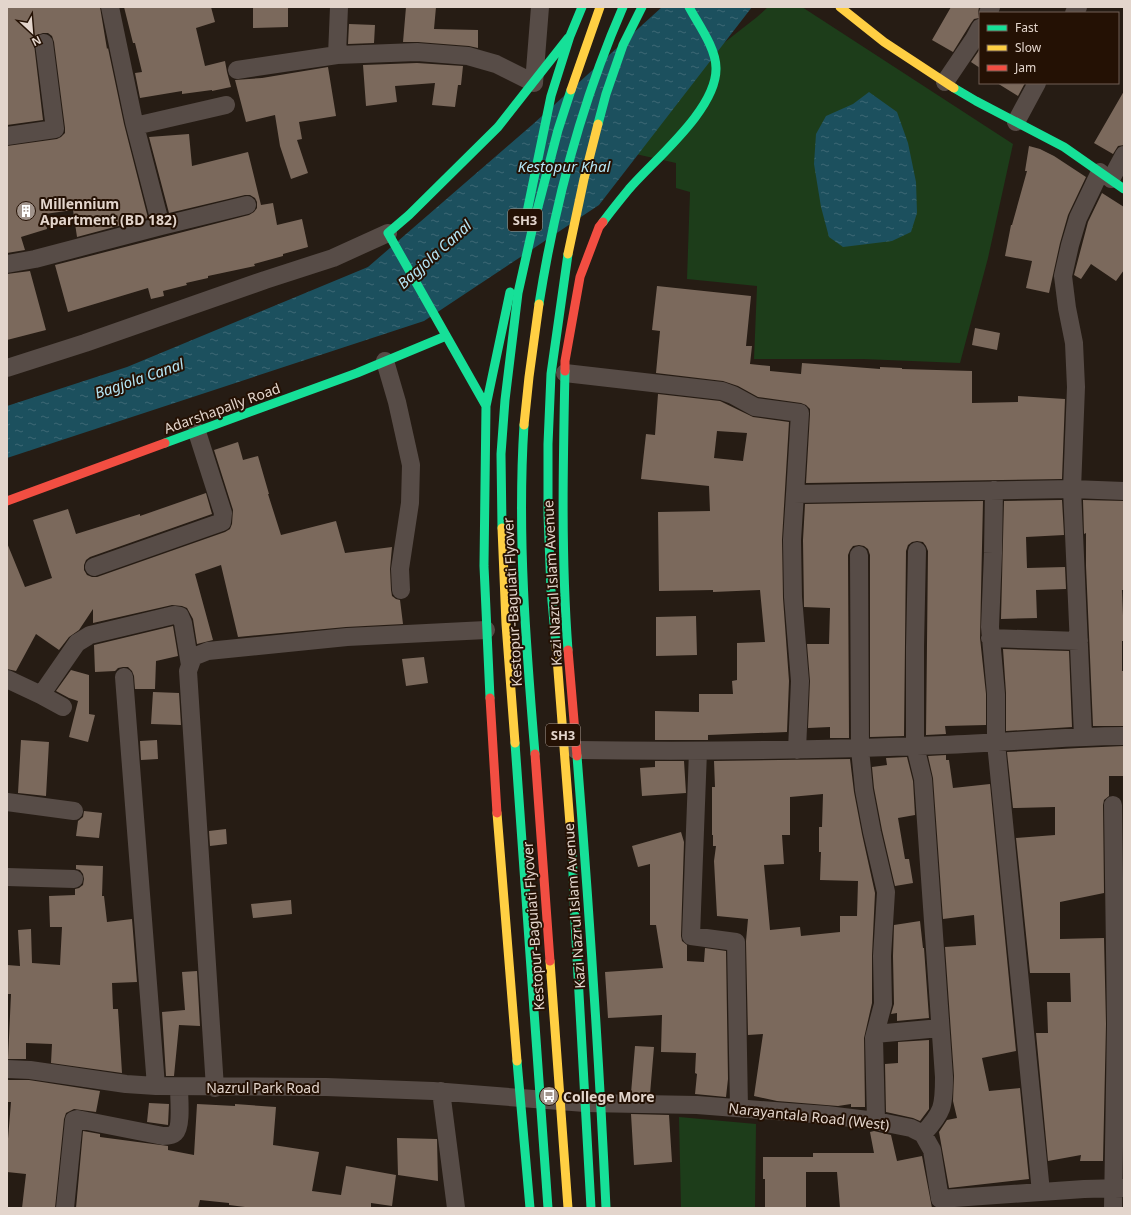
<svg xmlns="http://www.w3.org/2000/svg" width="1131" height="1215" viewBox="0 0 1131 1215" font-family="'Noto Sans',sans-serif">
<defs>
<pattern id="water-ripples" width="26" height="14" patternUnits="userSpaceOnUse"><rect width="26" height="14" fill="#1c505e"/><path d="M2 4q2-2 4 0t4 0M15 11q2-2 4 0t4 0" fill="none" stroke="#3d6874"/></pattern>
</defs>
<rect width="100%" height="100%" fill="#261c14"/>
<path fill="#1d3d1a" d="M768,7h34l211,137 -25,114 -28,105 -97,-4h-109l3,-73 -70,-7 3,-87 -14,-4v-25l-72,-16 84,-76 69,-54z
M679,1117l77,7 -1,84h-74z"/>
<path fill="url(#water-ripples)" d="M662,7h90l-153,198 -175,116 -417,137v-52l120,-39 241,-100 164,-142z
M869,92l28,20 11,31 8,39 1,31 -6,19 -19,9 -49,6 -14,-10 -8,-30 -7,-43 2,-30 10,-18 27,-12z"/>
<path fill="#7b695c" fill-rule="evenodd" d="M7,7h93l7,42 1,-1 16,76 24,94 -71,19 -4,-27 -28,4 2,15 -26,8 4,13 -18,3v-107l50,-7 4,-2 4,-4v-5l-11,-86 -2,-6 -4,-3h-5l-6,2 -3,4v5l9,76 -36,5z
M124,7h87l4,15 -19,6 9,38 20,-5 2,11 4,15 -19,4v-1l-30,4v-3l-42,7 -5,-25 7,-1 -7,-29h-2z
M253,7h35v20l-35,1z
M406,7h30l-2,22 44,1v18l-9,-2 -51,-4h-15z
M951,7h28l-1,6 1,5 -5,1 -3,4 -18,29 -21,-12z
M349,24l26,1 -1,18 -26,1z
M980,49v19l-9,-6z
M417,63l46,3 -2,19h-3l-3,22 -23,-2 3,-22 -40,3 2,16 -31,4 -3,-41z
M328,67l8,49 -37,6 3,17 -5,1 11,33 -17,6 -11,-33 -5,-31 -29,7 -11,-42 27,-2z
M997,83h28l-7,13z
M1124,91v54l-6,1 -5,8 -19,-11z
M189,134l3,32 56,-14 13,53 12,-2 4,22 25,-6 6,28 -25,7v2l-29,8 1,2 -47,10v2l-22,5 1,2 -24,6 1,5 -13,3 -3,-11 -80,24 -13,-47 194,-50 5,-3 3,-4v-6l-2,-4 -5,-3h-5l-76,18 -20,-76z
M1029,146l11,3 14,7 32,21 -18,38 -8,28 -11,50 -23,-5 6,-27 -27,-5 6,-31h1l15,-54h-2z
M1102,193l22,14v63l-8,11 -25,-17 -10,15 -7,-4 14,-53z
M30,271l16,59 -39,10v-66z
M657,286l94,10 -5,50h6l-2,18 20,2v5l31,3 1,-11 78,6v-2l22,1v1l70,2v32l46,-1v-6l47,3 -3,80 -256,4 4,-69v-5l-4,-4 -5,-2 -43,-6 -20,-11 -15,-5 -67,-8 4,-42 -8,-1z
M975,328l25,5 -3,17 -25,-5z
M658,394l62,7 33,16 36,5 -7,118 1,58 6,83 -2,51 -79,3v5h-53v-29l44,1v-18h34l-1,-13 5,-1v-37l28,-1 -5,-52 -47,2v-2l-54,1 -1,-79 52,-1 -1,-25 -68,-7 5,-45 9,1zM717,431l30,2 -4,28 -29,-3z
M238,442l5,18 15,-4 11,38h-1l13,41 55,-14 9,32 47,-6 -2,22 1,21 1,6 4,3 4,1 3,24 -57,3 -108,10 -17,-72 -26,9 18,66 -16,4 -4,-25 -6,-11 -5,-2 -10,-1 -79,18v-14l-14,21 -10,7 -10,13 -23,-16 -20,37 -9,-2v-126l18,44 27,-9 -19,-58 35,-11 8,25 64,-20v2l66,-23 6,21 -122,43 -4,3 -2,5v5l3,5 5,2h5l128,-45 5,-3 2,-5 1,-14 -19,-60z
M1062,500l2,35 -38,2 1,31 38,-1 1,22 -30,1 1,28 -36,1 3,-118z
M1083,500l41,1v89h-2l2,51h-2v30h2v55h-31l-7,-160v-33l-2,1z
M983,501l-3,137 6,56v31l-41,1 1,8 -20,1 2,-184 -2,-5 -3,-4 -6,-1 -5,1 -4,3 -2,6 -2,185 -34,1v-182l-2,-6 -4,-3 -5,-1 -6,1 -3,4 -2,5 1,183h-19v-11l-22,1 2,-47 -3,-37h22l1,-36 -26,-1 -1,-67 2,-36z
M696,616l1,39 -41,1v-39z
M173,626l5,30 -22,5 -1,28h-20l-1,-13 -2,-5 -4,-4h-5l-5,1 -3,3 -20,1 -1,-27z
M1003,649l66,2 3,76 -66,4v-38z
M424,657l4,26 -22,3 -4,-27z
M71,670l18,5v39l6,1 -7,27 -19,-5 9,-36 -9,-3 -13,-7z
M153,692l26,1 2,32 -30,-1z
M21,740l28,2 -3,54 -28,-3z
M157,740l1,19 -17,1 -1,-19z
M1124,746v30h-15v20l-5,4 -1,5 1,88 -44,9v37l44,-1 2,86 -3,137h-23l1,-6 -33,6 -12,-128h12l-1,-31h24l-1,-29h-40l-14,-135 39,-3v-28l-42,1 -6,-56 72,-4z
M946,755v5h3l4,28 37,-4 26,267 -34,7 7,33 31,-3 9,91 -80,9 -10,-56 8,-12 10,-2 -4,-17 1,-25 -9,-129 31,-2 -2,-30 -31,4 -10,-141 -5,-22z
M907,757l6,24 2,34 -17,3 7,41h4l4,24 -18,3 -13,-56 -8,-42 -2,-21 15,-2 -1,-7z
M850,759l4,33 8,42 13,59 -3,62v48l-8,35 1,69h-14v-3l-13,2 -61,-5 -23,-5 9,-62 -15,1 -2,-94 2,-22 -31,-3 -3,-55 2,-15h-3v-11h-1v-48h3l-1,-26zM823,794l-1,33h-3v25h2l-1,28 38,1 -1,35h-17v16l-39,4 -1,-9 -30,3 -6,-65 20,-1 -2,-29h8v-38z
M655,761h29l2,32 -44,3 -2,-28 15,-1z
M84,811l18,2 -3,25 -23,-2 2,-15 5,-4z
M226,829l1,15 -17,2 -1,-15z
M681,832l3,10 -3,94 1,5 5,4v16l17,1 1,-14 21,3 2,128 -2,18 -31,-3 2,-20 -2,-1 1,-20 -35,-1 1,-37 -54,3 -3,-46 58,-4 -7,-43h-6v-61l-12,3 -6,-21z
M76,865l27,1 -1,30h2l3,26 25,-3 5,63 -25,1 1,26h5l4,64 -71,-10 1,-19 -26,-1v16h-18l3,-65h-4v-29l13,1 -2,-36 13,-1 1,34 28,2 2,-38h-12l-1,-31 26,-1v-6l4,-1 4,-3 1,-6 -1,-5 -3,-4 -4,-1z
M291,900l1,14 -39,4 -2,-14z
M920,921l3,27h1l5,70 -32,3v-8l-6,1 3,-10 -1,-48 1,-31z
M197,971l3,55 -21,-1 -5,51h-8l-4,-64 23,-2 -3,-38z
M929,1040v69l-9,12 -7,-3 -27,-6 -1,-48 13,-1v-21z
M635,1046l19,1 -4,47 -19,-1z
M7,1080h22l71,11 -4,21 -22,-3 -8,4 -2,6 -9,89h-33l4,-34 -19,-2v-21l4,-49h-4z
M149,1103l20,1 -1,21 -21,-3z
M197,1104l38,2v-2l41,3 -3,38 46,7 -7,39 29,4 5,-29 50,9 -4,31 -21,-3v5h-126v-1l-16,-2v-2l-29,-3 -2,8h-122l7,-77 17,3v3l68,9v4l26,5z
M631,1114l38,1 3,47 -38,3z
M874,1131l17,4 6,26 25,-5 10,52h-92l-3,-36h-31v36l-41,-1v-28h-2v-22h50v-4h61l-4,-21z
M397,1138l40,1 1,42 -40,-6z"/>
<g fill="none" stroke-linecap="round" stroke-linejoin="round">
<path stroke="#574c47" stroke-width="18" d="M110,7l24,115 27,104
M988,13l3,-6
M1074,13l4,-6
M337,55l2,-48
M237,70l100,-15 80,-3 51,4 28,8 38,19 6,-76
M945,82l29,-43 6,-11
M1016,122l21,-39
M135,126l91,-21
M7,136l48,-7 -11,-86
M1111,179l13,-24
M7,264l28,-5 126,-33 86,-21
M385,361l12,41 14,63 -1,38 -10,66 1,21
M7,368l78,-25 180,-63 68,-22 55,-25
M565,373l157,18 11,4 22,12 45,6 -5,81 277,-5 52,2
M994,490l-1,63 -3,74 6,67v49l45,449
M795,494l-3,46 1,57 7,84 -3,69
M917,551l-2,96v99l8,33 21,298c0,30 -1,35 -21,57
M859,555l1,194 4,41 8,42 14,60 -4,64 1,48 -9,34 2,83
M94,567l128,-45 1,-9 -26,-81
M990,638l89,3
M124,677l32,409
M7,679l34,16 22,12
M41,695l36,-52 13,-8 84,-20 6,1 3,7 7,42
M1083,736l-11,-247 4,-102 -2,-44 -7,-35 -4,-32 7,-31 8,-27 22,-46
M576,750c122,2 245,0 367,-5 60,-2 120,-9 181,-9
M698,751l-7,185 45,6 3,166
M7,802l67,9
M7,877l67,2
M875,1034l65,-6
M7,1069l23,1 96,14 30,2 170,1 107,4 152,12 112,2 130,10 49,6 35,7 12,6 9,16 8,49 144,-10 40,-1
M215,1088l-27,-417 5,-14 15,-6 139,-14 139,-7
M441,1091l15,117
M65,1208l9,-88 3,-1 86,17c4,0 9,0 12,-3 7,-6 4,-36 4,-46
M1113,1208l3,-184 -3,-219"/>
<path stroke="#16e098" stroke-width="9" d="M954,88l22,13 88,46 60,42
M598,124l8,-30 17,-49 19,-38
M526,217l25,-121 19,-60 12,-29
M603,222c8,-11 17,-22 26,-33 26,-30 88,-80 87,-121 0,-20 -18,-44 -27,-61
M565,371c-2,93 -4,186 3,279
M486,406l-98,-173 21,-18 89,-88 70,-89
M165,443l192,-70 89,-37
M556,645l-5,-55 -3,-75v-71l3,-70 17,-120
M490,698l-6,-132 2,-160 24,-114
M577,756c12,151 22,301 29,452
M572,850l3,72 16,286
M517,1061l13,147"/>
<path stroke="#ffcf43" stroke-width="9" d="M840,7l44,35 70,46
M568,254l16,-75 14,-55
M556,645l16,205
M497,813l20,248"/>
<path stroke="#f24e42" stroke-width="9" d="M565,371v-10l15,-84 19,-50 4,-5
M7,501l158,-58
M568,650l9,106
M490,698l7,115"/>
<path stroke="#16e098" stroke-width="9" d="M539,304c16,-101 43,-203 84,-297
M524,425c-7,109 2,220 11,329
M502,528l-1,-74 4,-54 13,-107 15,-67 25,-96 13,-40
M515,743l33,465"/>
<path stroke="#ffcf43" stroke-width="9" d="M571,90l29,-83
M524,425l5,-48 10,-73
M502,528l4,96 9,119
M550,961l18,247"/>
<path stroke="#f24e42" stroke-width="9" d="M535,754l15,207"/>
</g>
<defs>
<symbol id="building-disc" viewBox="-11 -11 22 22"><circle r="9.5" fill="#a1948c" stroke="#241104"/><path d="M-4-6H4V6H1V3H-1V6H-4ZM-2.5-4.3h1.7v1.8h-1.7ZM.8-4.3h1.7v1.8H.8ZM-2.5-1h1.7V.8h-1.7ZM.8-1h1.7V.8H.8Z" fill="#fff"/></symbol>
<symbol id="bus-disc" viewBox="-11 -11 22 22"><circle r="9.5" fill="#a1948c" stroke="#241104"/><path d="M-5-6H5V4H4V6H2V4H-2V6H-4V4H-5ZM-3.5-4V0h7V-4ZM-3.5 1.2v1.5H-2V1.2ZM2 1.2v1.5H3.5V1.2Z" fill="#fff"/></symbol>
</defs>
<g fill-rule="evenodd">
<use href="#building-disc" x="15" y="200" width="22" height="22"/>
<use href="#bus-disc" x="538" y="1085" width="22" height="22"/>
</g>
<g text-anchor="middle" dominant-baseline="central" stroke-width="4" stroke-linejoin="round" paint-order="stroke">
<g fill="#241104" stroke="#aa9a90" stroke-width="1">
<rect x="508" y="209" width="34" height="22" rx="3"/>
<rect x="546" y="724" width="34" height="22" rx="3"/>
</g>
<g font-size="13" font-weight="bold" fill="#e3d5cc">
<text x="525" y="220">SH3</text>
<text x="563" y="735">SH3</text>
</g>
<g font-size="14" font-weight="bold" fill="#e3d5cc" stroke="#241104" text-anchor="start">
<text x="40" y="203">Millennium<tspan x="40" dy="16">Apartment (BD 182)</tspan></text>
<text x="563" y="1096">College More</text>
</g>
<g font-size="14" fill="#e3d5cc" stroke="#241104">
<text transform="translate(222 408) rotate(-20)">Adarshapally Road</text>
<text transform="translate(552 583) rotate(-93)">Kazi Nazrul Islam Avenue</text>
<text transform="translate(512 602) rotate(-93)">Kestopur-Baguiati Flyover</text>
<text transform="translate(574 906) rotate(-94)">Kazi Nazrul Islam Avenue</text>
<text transform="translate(533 926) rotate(-94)">Kestopur-Baguiati Flyover</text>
<text x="263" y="1087">Nazrul Park Road</text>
<text transform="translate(809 1116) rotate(6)">Narayantala Road (West)</text>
</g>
<g font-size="15" font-style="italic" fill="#b5e6f6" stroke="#241104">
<text x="564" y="166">Kestopur Khal</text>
<text transform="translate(434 254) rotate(-42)">Bagjola Canal</text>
<text transform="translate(139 378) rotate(-19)">Bagjola Canal</text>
</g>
</g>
<rect width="1131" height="1215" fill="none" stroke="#e3d5cc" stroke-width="16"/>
<rect x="979" y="12" width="140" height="72" fill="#241104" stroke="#705f54"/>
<rect x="987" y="25" width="20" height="6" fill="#16e098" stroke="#705f54"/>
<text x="1015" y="32" font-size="12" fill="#e3d5cc">Fast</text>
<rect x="987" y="45" width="20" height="6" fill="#ffcf43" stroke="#705f54"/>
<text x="1015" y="52" font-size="12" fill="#e3d5cc">Slow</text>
<rect x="987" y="65" width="20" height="6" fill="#f24e42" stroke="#705f54"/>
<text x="1015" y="72" font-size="12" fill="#e3d5cc">Jam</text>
<g transform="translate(32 32) rotate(154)" stroke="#241104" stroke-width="3" paint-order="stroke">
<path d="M0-3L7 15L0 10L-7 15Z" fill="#e3d5cc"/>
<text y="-6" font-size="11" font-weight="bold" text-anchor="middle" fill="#e3d5cc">N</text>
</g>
</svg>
